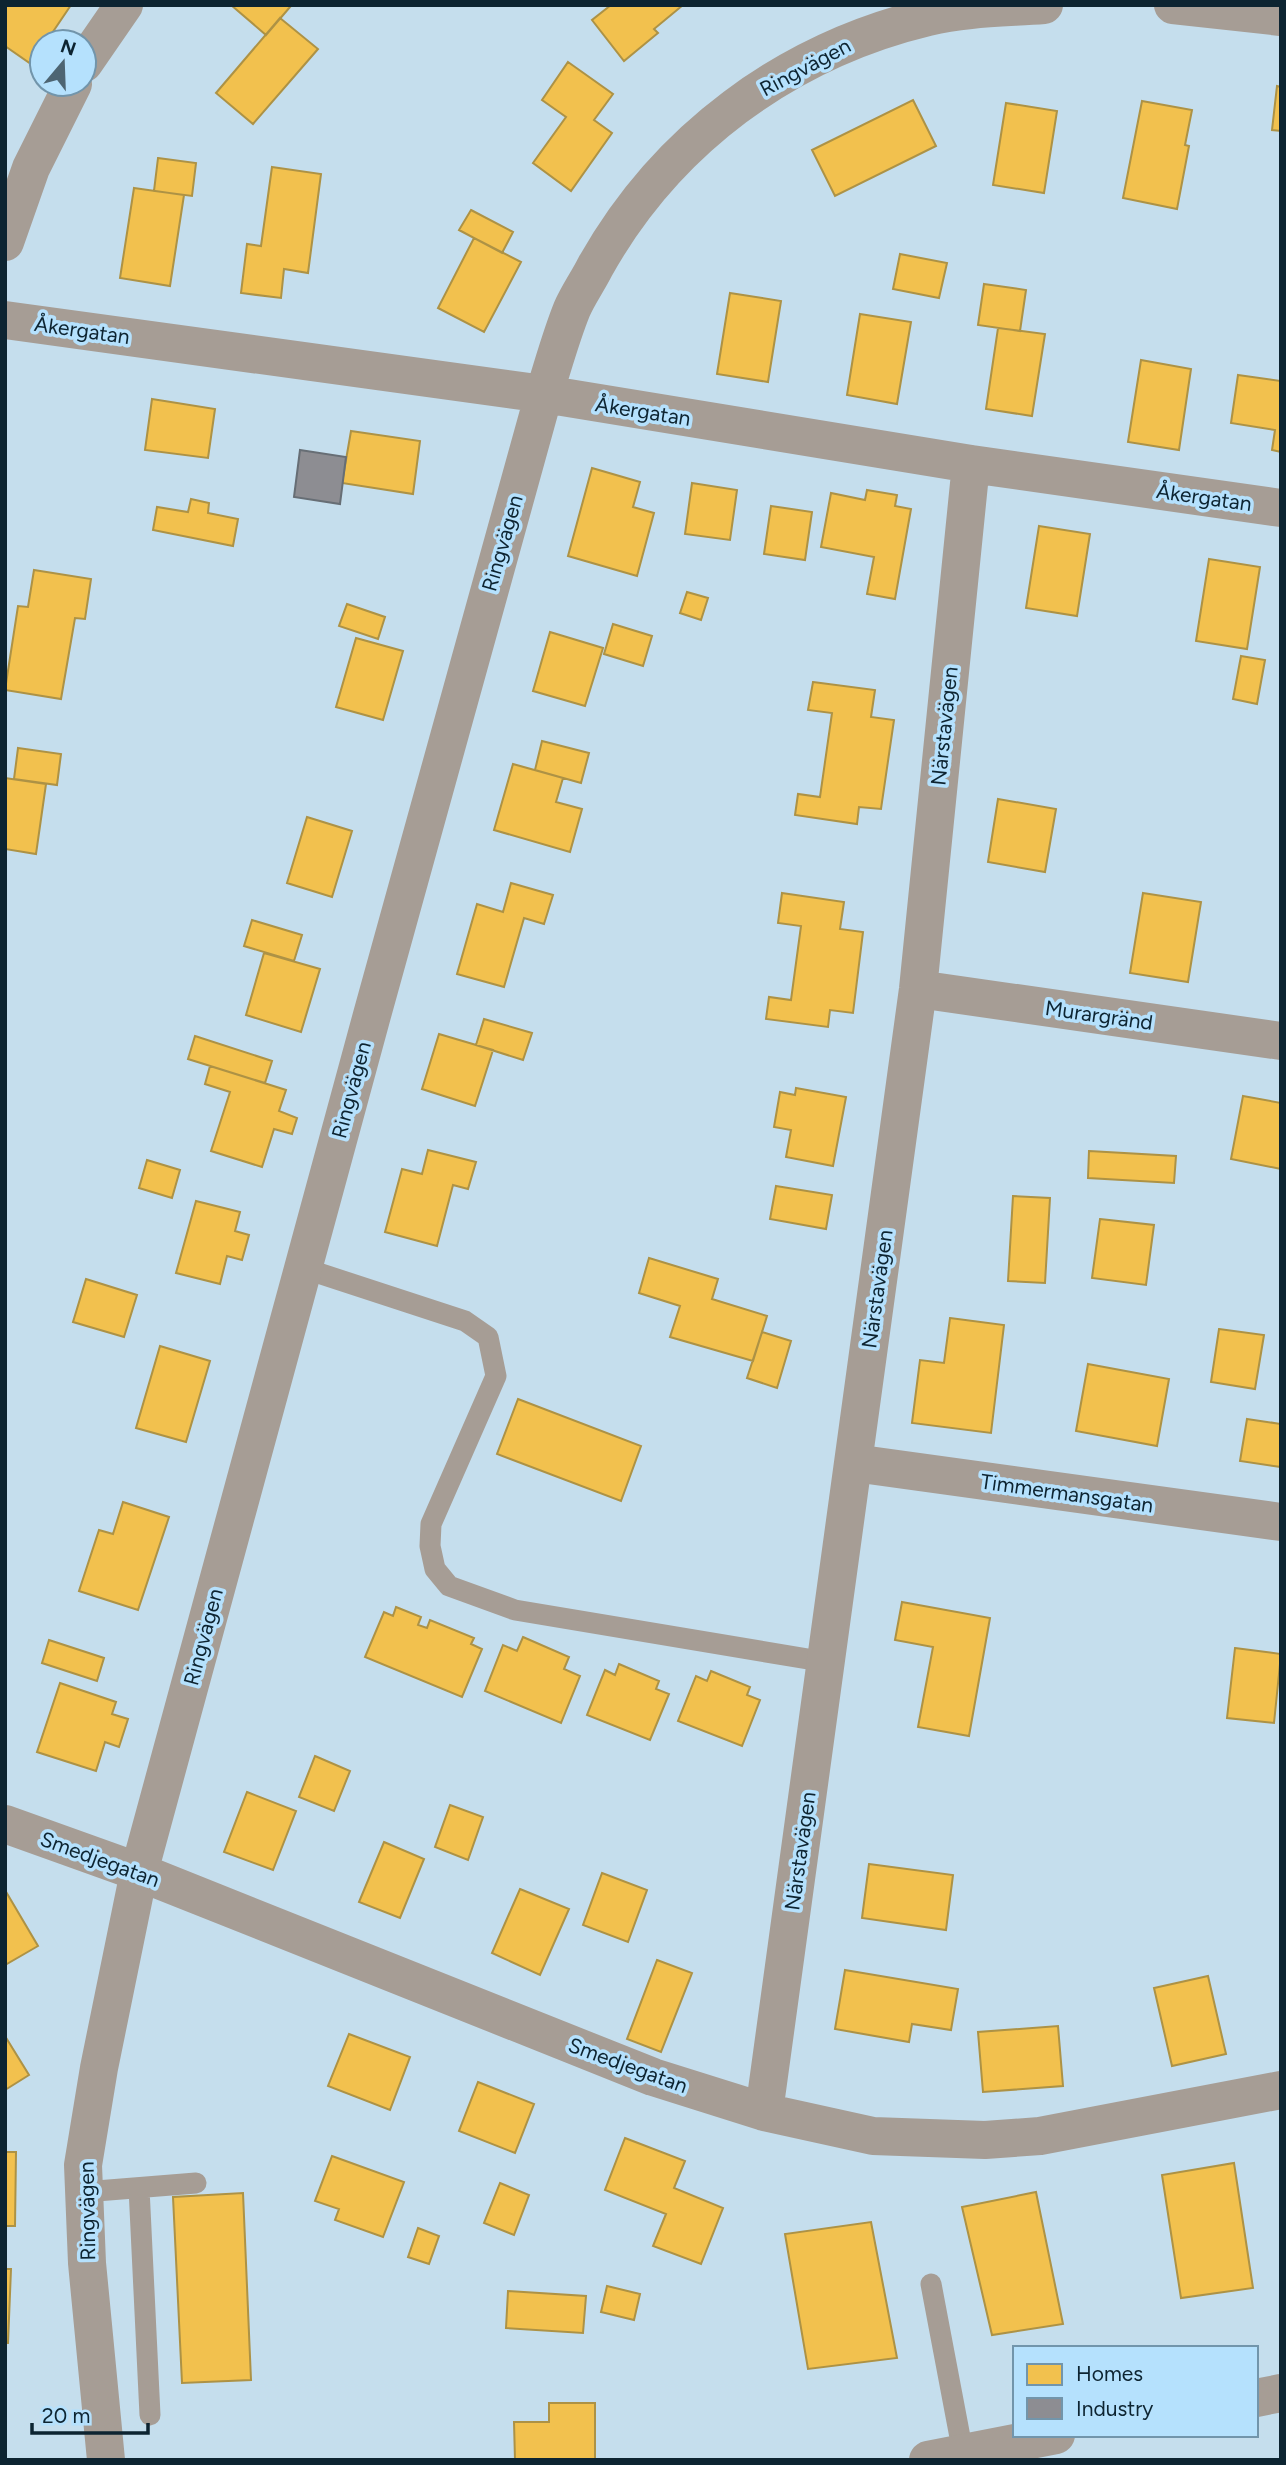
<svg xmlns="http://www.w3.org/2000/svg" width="1286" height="2465" viewBox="0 0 1286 2465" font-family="Figtree,sans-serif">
<rect width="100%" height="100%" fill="#c5deed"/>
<path fill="#f2c14e" stroke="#ad9245" stroke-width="2" d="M5,5h66l-25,37h-4v6l-11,16 -26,-18z
M231,5h57l2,2 -24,28z
M611,5h72l-29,24 4,4 -34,28 -32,-41z
M280,18l38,31 -65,75 -37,-31z
M568,62l45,32 -19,26 18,13 -41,58 -38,-28 33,-46 -24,-17z
M1277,86l4,1v44l-9,-1z
M913,100l23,46 -101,50 -23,-46z
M1142,101l50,9 -7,35 4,1 -12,63 -54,-11z
M1006,103l51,8 -13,82 -51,-8z
M158,158l38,5 -4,33 -38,-5z
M272,167l49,7 -13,99 -24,-4 -3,29 -40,-5 6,-49 14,2z
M134,188l50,7 -14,91 -50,-8z
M471,210l42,22 -11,21 -43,-23z
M474,238l47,24 -37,70 -46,-24z
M900,254l47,9 -8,35 -46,-9z
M984,284l42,6 -6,41 -42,-6z
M730,293l51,8 -13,81 -51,-8z
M860,314l51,8 -14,82 -50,-9z
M998,328l47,6 -13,82 -46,-7z
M1141,360l50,9 -12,81 -51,-8z
M1238,375l43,6v71l-9,-2 3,-20 -44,-7z
M152,399l63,10 -7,49 -63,-8z
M351,431l69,10 -7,53 -71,-11z
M592,468l48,14 -7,25 21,6 -17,63 -69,-20z
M692,483l45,7 -7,50 -45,-6z
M867,490l30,5 -2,11 16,3 -16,90 -28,-5 7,-37 -53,-10 10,-54 34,7z
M191,499l18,4 -1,10 30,6 -5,27 -80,-16 4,-23 31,5z
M771,506l41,6 -7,48 -41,-6z
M1039,526l51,8 -13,82 -51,-8z
M1209,559l51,8 -13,82 -51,-8z
M34,570l57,9 -6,40 -10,-1 -14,81 -56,-9 13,-84 10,1z
M687,592l21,6 -7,22 -21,-7z
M347,604l38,13 -7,22 -39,-13z
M613,624l39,12 -9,30 -39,-12z
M550,632l53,16 -18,58 -52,-15z
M356,638l47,13 -20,69 -47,-13z
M1241,656l24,4 -8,44 -24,-5z
M813,682l62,8 -4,27 23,3 -13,89 -22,-2 -2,17 -62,-9 3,-21 22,3 12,-84 -24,-3z
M542,741l47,12 -8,30 -46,-13z
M18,748l43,6 -4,31 -43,-6z
M513,764l50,14 -7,24 26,7 -12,43 -76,-22z
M5,778l41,6 -10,70 -31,-5z
M998,799l58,10 -11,63 -57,-10z
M307,817l45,14 -20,66 -45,-14z
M511,883l42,12 -9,29 -20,-6 -20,69 -47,-13 20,-70 26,8z
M782,893l62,9 -4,27 23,3 -10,81 -23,-3 -2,17 -62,-8 3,-22 22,3 10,-74 -23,-3z
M1143,893l58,9 -13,80 -58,-9z
M252,920l50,15 -8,26 -50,-15z
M264,953l56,16 -19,63 -55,-17z
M484,1019l48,14 -9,27 -47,-15z
M439,1034l54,16 -18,56 -53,-17z
M195,1036l77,25 -7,22 -77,-24z
M210,1066l76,24 -7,21 18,7 -5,16 -18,-5 -12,38 -51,-16 19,-59 -25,-8z
M796,1088l50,9 -13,69 -47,-9 5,-27 -17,-3 6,-35 15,3z
M1243,1096l38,7v66l-50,-10z
M428,1150l48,12 -8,27 -15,-4 -16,61 -52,-14 17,-63 20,5z
M1089,1151l87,5 -2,27 -86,-5z
M147,1160l33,10 -8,28 -33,-10z
M776,1186l56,9 -6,34 -56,-10z
M1013,1196l37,2 -5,85 -37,-2z
M196,1201l44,11 -5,19 14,4 -7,25 -15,-4 -7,28 -44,-11z
M1100,1219l54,6 -8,60 -54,-7z
M649,1258l69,21 -6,20 55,17 -14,45 -83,-24 10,-31 -41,-13z
M86,1279l51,16 -13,42 -51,-15z
M950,1318l54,7 -13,108 -79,-10 8,-63 24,3z
M1219,1329l45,6 -9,54 -44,-7z
M762,1332l29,9 -14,47 -30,-10z
M160,1346l50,15 -24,81 -50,-14z
M1088,1364l81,15 -12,67 -81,-15z
M518,1399l123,47 -20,55 -124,-47z
M1247,1419l34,5v43l-41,-6z
M123,1502l46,15 -31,93 -59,-19 20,-61 14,4z
M902,1602l88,16 -21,118 -51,-9 15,-80 -38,-7z
M396,1607l25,10 -3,8 9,3 3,-8 44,18 -3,6 11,5 -20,48 -97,-40 19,-45 9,4z
M523,1637l46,20 -5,12 16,7 -19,47 -76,-32 18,-46 14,6z
M49,1640l55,18 -7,23 -55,-18z
M1235,1648l46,6 -7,69 -47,-5z
M619,1664l40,17 -3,8 13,5 -19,46 -63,-25 18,-45 10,5z
M711,1671l39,16 -3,8 13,5 -18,46 -64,-25 18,-45 11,5z
M60,1683l56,19 -4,12 16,5 -9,28 -14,-5 -9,29 -59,-19z
M315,1756l35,15 -16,40 -35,-14z
M247,1792l49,19 -23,59 -49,-18z
M450,1805l33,12 -15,43 -33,-13z
M384,1842l40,17 -24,59 -41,-16z
M869,1864l84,11 -7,55 -84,-12z
M602,1873l45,17 -19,52 -45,-17z
M520,1889l49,20 -29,66 -48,-22z
M5,1890l33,56 -33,19z
M657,1960l35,13 -31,79 -34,-13z
M845,1970l113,19 -7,41 -39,-6 -3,18 -74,-13z
M1208,1976l18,78 -54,12 -18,-78z
M1058,2026l5,60 -80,6 -5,-60z
M349,2034l61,23 -20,53 -62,-24z
M5,2036l24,39 -24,15z
M478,2082l56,22 -19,49 -56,-22z
M625,2138l60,23 -11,27 49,20 -22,56 -48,-18 13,-32 -61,-24z
M5,2152h11l-1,74h-10z
M332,2156l72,26 -21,55 -48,-17 4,-11 -24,-8z
M1234,2163l19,125 -72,10 -19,-123z
M500,2183l29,12 -15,40 -30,-12z
M1036,2192l27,132 -71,11 -30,-128z
M243,2193l8,187 -69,3 -9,-186z
M871,2222l26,136 -89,11 -23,-135z
M418,2228l21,8 -10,28 -21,-7z
M5,2269h6l-3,74h-3z
M607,2286l33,8 -6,26 -33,-8z
M508,2291l78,5 -3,37 -77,-5z
M549,2403h46v57h-80l-1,-38h35z"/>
<path fill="#8d8d92" stroke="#676e75" stroke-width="2" d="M300,450l46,7 -6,47 -46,-7z"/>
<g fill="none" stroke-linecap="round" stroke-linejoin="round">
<path stroke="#a69d95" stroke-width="21" d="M303,1268l162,53 23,16 8,39 -65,148 -1,22 5,23 14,17 66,24 311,52
M139,2188l11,227
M84,2192l112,-9
M931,2284l32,169"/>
<path stroke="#a69d95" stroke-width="38" d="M1173,5l108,12
M84,63l40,-58
M5,242l26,-74 42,-84
M5,320l539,74 427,70 310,44
M918,989l363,52
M854,1463l427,59
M5,1824l134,48 514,205 111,35 109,24 112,4 55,-4 241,-46
M764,2112l154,-1123 53,-525
M106,2460l-19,-197 -4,-98 16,-97 40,-196 233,-857 172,-621c9,-28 17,-58 28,-85 6,-14 16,-28 23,-42 71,-127 191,-216 333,-250 37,-9 77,-9 116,-12"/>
<path stroke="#a69d95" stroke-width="38" d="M1256,2398l25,-5
M928,2460l128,-25"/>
</g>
<g text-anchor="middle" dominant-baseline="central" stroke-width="7" stroke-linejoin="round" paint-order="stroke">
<g font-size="21" fill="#0d2431" stroke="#b5e1fd">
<text transform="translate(805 67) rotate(-28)">Ringvägen</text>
<text transform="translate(82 330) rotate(8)">Åkergatan</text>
<text transform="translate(643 411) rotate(9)">Åkergatan</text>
<text transform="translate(1204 497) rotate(8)">Åkergatan</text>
<text transform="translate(502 543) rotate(-74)">Ringvägen</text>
<text transform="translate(944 726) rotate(-84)">Närstavägen</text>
<text transform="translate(1099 1015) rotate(8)">Murargränd</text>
<text transform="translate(351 1090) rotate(-75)">Ringvägen</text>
<text transform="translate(877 1289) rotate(-82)">Närstavägen</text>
<text transform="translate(1067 1493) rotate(8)">Timmermansgatan</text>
<text transform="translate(203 1637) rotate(-75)">Ringvägen</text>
<text transform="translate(800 1851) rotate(-82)">Närstavägen</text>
<text transform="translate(100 1859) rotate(20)">Smedjegatan</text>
<text transform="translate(628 2065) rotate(20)">Smedjegatan</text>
<text transform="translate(87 2211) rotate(-91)">Ringvägen</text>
</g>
</g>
<rect width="1286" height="2465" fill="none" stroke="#0d2431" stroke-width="14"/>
<rect x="1013" y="2346" width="245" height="91" fill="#b5e1fd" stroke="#7295ab" stroke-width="2"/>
<rect x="1027" y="2364" width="35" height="21" fill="#f2c14e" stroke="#7295ab" stroke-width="2"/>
<text x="1076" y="2381" font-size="21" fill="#0d2431">Homes</text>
<rect x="1027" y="2398" width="35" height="21" fill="#8d8d92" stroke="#7295ab" stroke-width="2"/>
<text x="1076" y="2416" font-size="21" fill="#0d2431">Industry</text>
<g transform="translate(63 63) rotate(19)"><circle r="33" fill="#b5e1fd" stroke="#7295ab" stroke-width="2"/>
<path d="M0-5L12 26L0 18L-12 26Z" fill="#4d6573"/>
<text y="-10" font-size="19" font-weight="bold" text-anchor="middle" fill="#0d2431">N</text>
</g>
<path d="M32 2423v10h116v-10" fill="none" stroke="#0d2431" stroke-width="3.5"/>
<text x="42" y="2423" font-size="21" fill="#0d2431" stroke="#b5e1fd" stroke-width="5" paint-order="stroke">20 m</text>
</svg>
